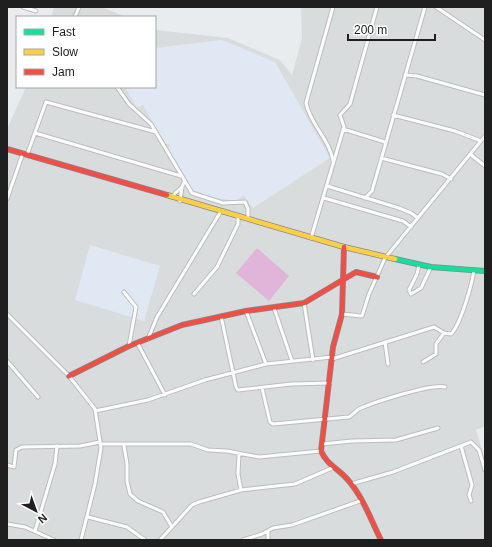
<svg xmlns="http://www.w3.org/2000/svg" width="492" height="547" viewBox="0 0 492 547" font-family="Arial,sans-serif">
<rect width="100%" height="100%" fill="#e8ecee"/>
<path fill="#d9dcdd" d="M54,7h47l26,10h-76z
M301,7h184v419l-9,4 9,29v81h-478v-411l19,-42h129v-57l73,8 52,22 12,15 10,-37z"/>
<path fill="#e0e8f3" d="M222,40l53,22 55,96 -77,50 -9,-13 -9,6 -30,-5 -13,-6 -24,-40 2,-5 -5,-2 -22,-38 -6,3 -12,-21h30v-39z
M90,245l70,21 -16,55 -69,-21z"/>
<path fill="#e1b4da" d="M257,248l32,28 -20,25 -33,-28z"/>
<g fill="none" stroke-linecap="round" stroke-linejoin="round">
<defs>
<path id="street" d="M23,7l13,4
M333,7l-27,96c4,21 24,37 27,58
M436,7l49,33
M75,17l4,-10
M405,75l12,1 68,19
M117,87l12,17 22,20 41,69 31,10 22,-1 3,7v10
M393,115l62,16 26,10
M343,129l42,13
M35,133l146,43
M470,154l15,12
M27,155l19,-53 110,30
M381,158l61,16 9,5
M327,186l72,22 12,5 7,5
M171,197l11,-10 2,-5
M324,198l79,23 8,6
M365,198l7,-7 53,-184
M7,199l16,-46
M180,201l2,-14
M311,238l33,-111 -4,-12 10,-11 27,-97
M419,265l-2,9 -8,16 2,4 10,-6 10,-21
M124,292l12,15 -7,39
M194,294l23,-27 21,-43v-8
M304,303l9,57
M274,308l18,53
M246,311l20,53
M7,314l62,62 26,33 6,39 -6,36 -14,56
M342,314l20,2 7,-22 16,-36 100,-122
M221,316l15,71 2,3 53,-6 39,-1
M148,339l9,-22 64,-106
M385,342l3,22
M138,344l27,51
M332,359l102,-32 10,6 7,1c10,-10 21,-50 23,-64
M7,361l31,36
M423,362l13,-8v-10l8,-11
M262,388l8,34 3,2 76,-7c5,-3 7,-7 12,-9 14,-6 72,-25 84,-21
M95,411l53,-11 57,-20 61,-16 66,-7
M100,444h91l17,6 19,1 32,6 62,-6
M322,444l30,-3 44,-1 42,-12
M124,446l3,18v17l3,13 8,7 25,11 9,15
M461,446l11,39 -3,10 2,6
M239,453l-1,21 3,16
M7,465l7,2 2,-17 6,-3 58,-1 20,-4
M351,484l42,-12 78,-30 8,8 6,20
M88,517l39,10 18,13
M7,524l18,3 29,13
M35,531l20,-67 2,-18
M268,531v9
M160,540l32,-35 7,-3 42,-12 54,-6 37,-16
M243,540l19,-6 11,-6 19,-3 68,-24"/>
<path id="fast" d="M395,259l36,8 54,4"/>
<path id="slow" d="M167,195l177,52 51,12"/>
<path id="jam" d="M7,149l160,46
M344,247l-2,67 -9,33 -12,104c6,14 18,18 27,29 15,17 23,40 33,60
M69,376l60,-30 53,-21 64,-14 58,-8 52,-31 21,5"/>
</defs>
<use href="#street" stroke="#bbbdbe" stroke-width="5"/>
<use href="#fast" stroke="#808898" stroke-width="6"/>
<use href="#slow" stroke="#808898" stroke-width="6"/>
<use href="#jam" stroke="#808898" stroke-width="6"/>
<use href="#street" stroke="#fcfcfc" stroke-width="3"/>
<use href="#fast" stroke="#16e098" stroke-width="4.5"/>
<use href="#slow" stroke="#ffcf43" stroke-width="4.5"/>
<use href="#jam" stroke="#f24e42" stroke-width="4.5"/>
</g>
<rect width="492" height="547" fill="none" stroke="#1f1f1f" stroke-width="16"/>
<rect x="16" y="16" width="140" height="72" fill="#ffffff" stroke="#a5a5a5"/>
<rect x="24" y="29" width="20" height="6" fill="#16e098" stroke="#a5a5a5"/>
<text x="52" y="36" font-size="12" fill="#1f1f1f">Fast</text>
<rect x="24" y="49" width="20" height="6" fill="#ffcf43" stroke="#a5a5a5"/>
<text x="52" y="56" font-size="12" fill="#1f1f1f">Slow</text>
<rect x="24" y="69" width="20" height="6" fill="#f24e42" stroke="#a5a5a5"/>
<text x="52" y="76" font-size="12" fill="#1f1f1f">Jam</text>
<g transform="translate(36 511) rotate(139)" stroke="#ffffff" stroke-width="3" paint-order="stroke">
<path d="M0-3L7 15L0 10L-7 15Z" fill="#1f1f1f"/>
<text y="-6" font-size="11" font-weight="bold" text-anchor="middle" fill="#1f1f1f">N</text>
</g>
<path d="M348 34v6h87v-6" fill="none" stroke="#1f1f1f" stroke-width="2"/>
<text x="354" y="34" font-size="12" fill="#1f1f1f" stroke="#ffffff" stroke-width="3" paint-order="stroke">200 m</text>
</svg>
